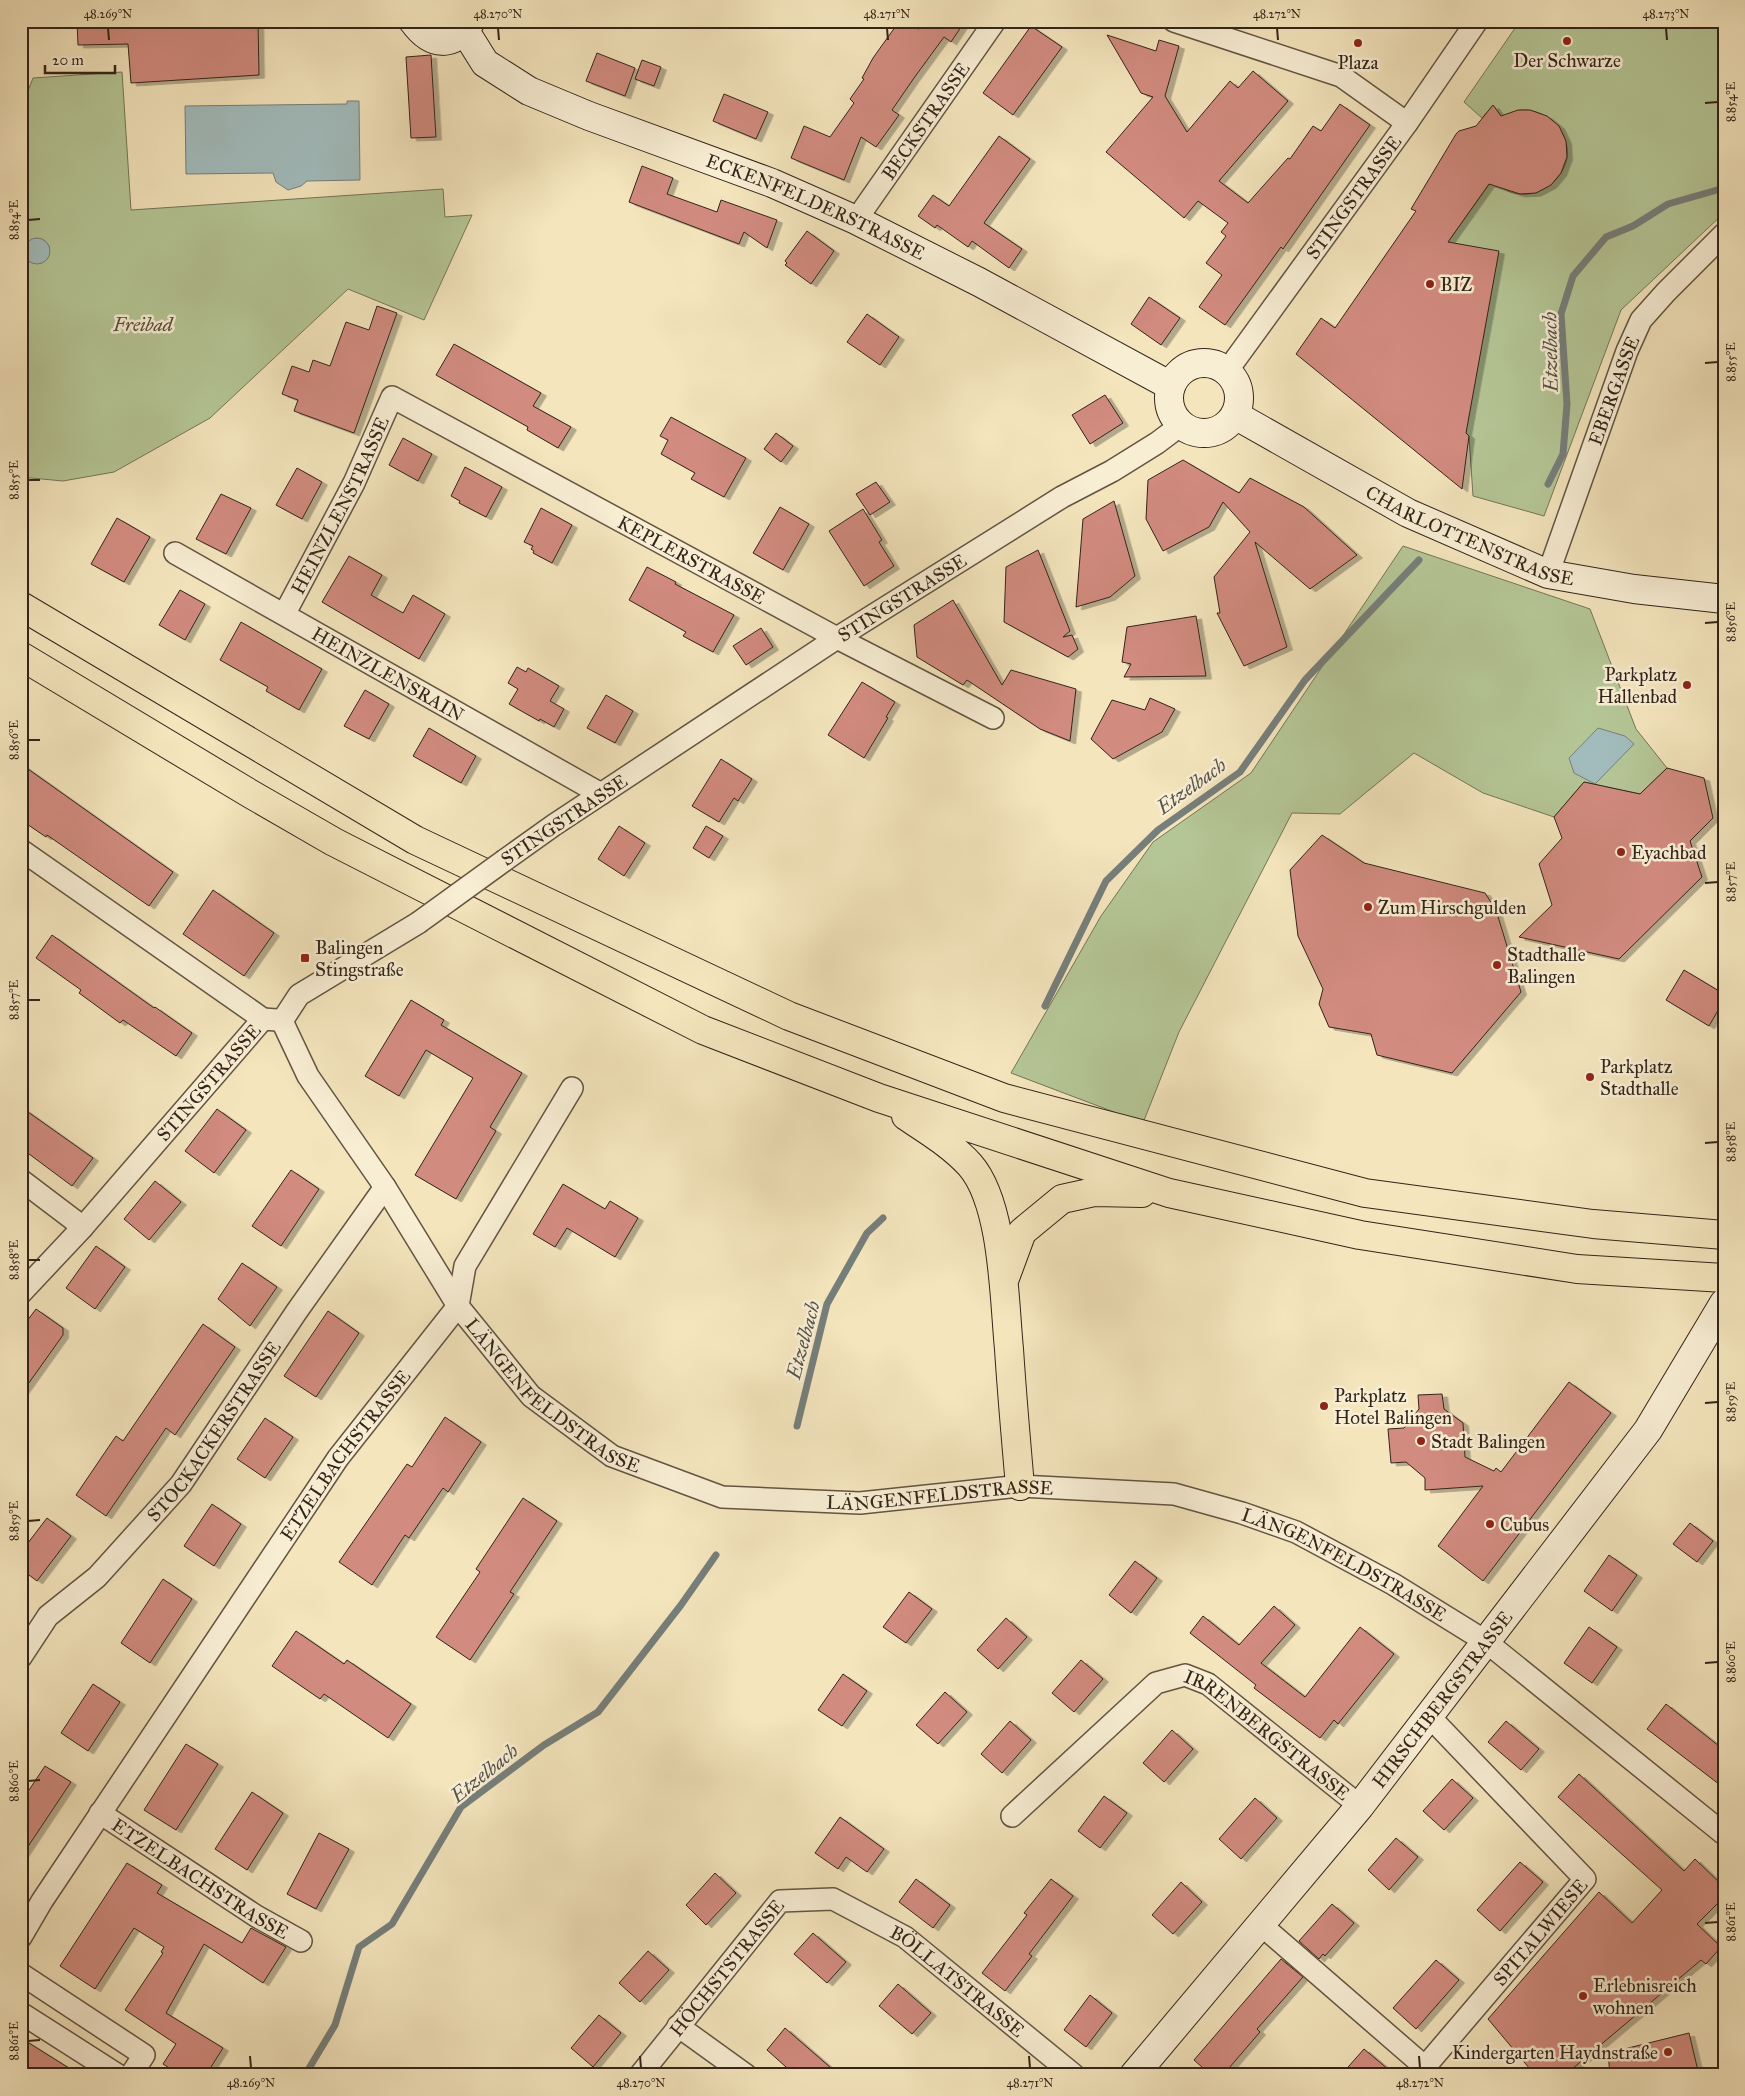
<svg xmlns="http://www.w3.org/2000/svg" width="1745" height="2096" viewBox="0 0 1745 2096" font-family="'IM FELL Great Primer',serif">
<defs>
<filter id="shadow"><feDropShadow dx="5.5" dy="3" stdDeviation="0" flood-color="#0004"/></filter>
</defs>
<rect width="100%" height="100%" fill="#f4e5bd"/>
<filter id="stains"><feTurbulence type="fractalNoise" baseFrequency=".004" numOctaves="4"/><feColorMatrix values="0 0 0 0 .2 0 0 0 0 .09 0 0 0 0 .02 0 0 0 .5 -.17"/></filter>
<radialGradient id="worn" r=".72"><stop offset=".6" stop-color="#630" stop-opacity="0"/><stop offset="1" stop-color="#630" stop-opacity=".3"/></radialGradient>
<path fill="#b5c696" stroke="#747558" fill-rule="evenodd" d="M1520,21h199l5,2v190l-103,97 -77,206 -71,-20 -4,-60 -17,-16 -7,-174 48,-67c4,3 7,8 11,10 26,15 58,-4 63,-31 4,-27 -21,-50 -47,-48 -6,1 -12,5 -18,7l-9,-12 -11,13 -18,-16z
M122,72l9,138 312,-21 2,28 27,-2 -48,105 -76,-31 -138,129 -96,54 -51,9 -42,-4v-368l12,-31zM36,238l8,2 5,6 -1,12 -7,5 -16,-10 1,-8z
M1403,546l187,63 46,120 31,39 -27,26 -56,-12 -30,35 -71,-24 -69,-40 -74,61 -48,-1 -113,219 -36,91 -132,-50 90,-157 52,-74 98,-69z"/>
<path fill="#a2bcbd" stroke="#767f7b" d="M347,101h12l1,79 -53,1 -6,5 -13,4 -12,-8 -3,-9 -87,1 -1,-68 162,-2z
M24 251a13 13 0 1 1 26 0a13 13 0 1 1-26 0Z
M1598,728l27,8 9,8 -39,40 -21,-11 -5,-15z"/>
<g fill="none" stroke-linecap="round" stroke-linejoin="round">
<path stroke="#767f7b" stroke-width="7" d="M1548,484l15,-30 4,-50 -6,-90 12,-38 33,-39 27,-11 35,-22 56,-16
M1045,1006l61,-125 52,-51 82,-58 65,-92 114,-120
M797,1426l30,-122 40,-71 16,-15
M305,2075l30,-50 24,-78 33,-23 69,-117 83,-62 54,-33 83,-107 35,-50"/>
</g>
<path fill="#d18b7f" stroke="#332419" filter="url(#shadow)" d="M77,21h181l1,54 -128,8 -3,-39 -50,1z
M921,21h44l-14,21 -7,-5 -30,41 -22,32 7,5 -23,32 -15,-10 -17,43 -53,-22 13,-32 26,11 24,-34 -4,-4 14,-20 -2,-1 11,-20 25,-35 21,6 4,-6z
M1031,26l31,21 -49,68 -30,-22z
M1107,35l49,16 3,-11 20,6 -14,50 22,36 43,-51 8,7 15,-17 35,30 -69,80 29,22 40,-45 2,1 23,-33 8,5 19,-27 30,21 -87,124 -2,-2 -56,78 -26,-18 23,-32 -16,-12 20,-27 -5,-4 7,-9 -30,-22 -14,17 -78,-66 47,-55 -12,-4z
M597,53l38,15 -10,28 -39,-15z
M431,55l5,82 -25,1 -5,-81z
M642,60l19,7 -7,19 -19,-7z
M724,94l44,18 -12,27 -43,-18z
M1493,105l8,11 17,-6h12l17,6 12,10 7,15 1,16 -6,16 -10,12 -15,8 -16,1 -31,-10 -41,58 51,9 -33,182 3,3 -7,53 -166,-135 25,-36 14,10 81,-117 -5,-2 45,-75 3,-3 17,-5z
M999,136l31,23 -46,64 38,26 -13,19 -37,-27 -4,6 -31,-22 -2,3 -17,-12 15,-21 16,11z
M642,166l31,12 -6,16 14,5 36,13 4,-12 56,20 -10,28 -23,-16 -5,12 -110,-42z
M807,231l27,20 -23,33 -26,-19 2,-2 -2,-2z
M1149,297l31,21 -19,27 -30,-21z
M377,306l20,7 -43,120 -60,-22 4,-11 -16,-6 10,-28 17,6 4,-12 17,6 16,-44 23,8z
M867,314l32,23 -19,28 -33,-23z
M454,344l87,49 -8,13 38,21 -13,21 -31,-18 1,-3 -92,-52z
M1105,395l18,28 -33,21 -18,-29z
M671,417l75,41 -22,39 -33,-18 4,-6 -34,-19 7,-14 -8,-4z
M776,433l17,13 -12,16 -17,-13z
M403,438l29,16 -14,27 -29,-16z
M1183,460l56,33 11,-15 54,29 53,48 -47,34 -55,-47 32,105 -43,19 -27,-53h3l-6,-36 36,-45 -27,-30 -14,25 -46,24 -17,-32 2,-39z
M465,467l37,20 -16,30 -27,-14 1,-2 -9,-5z
M297,468l25,14 -20,37 -26,-14z
M876,482l14,20 -20,13 -14,-21z
M221,494l30,14 -25,46 -30,-15z
M1114,501l21,75 -25,21 -34,10 7,-88z
M780,507l29,17 -26,46 -30,-17z
M541,508l31,17 -20,38 -19,-10 1,-2 -3,-2 2,-3 -9,-4z
M863,509l19,31 -3,2 15,24 -30,20 -35,-55z
M117,518l33,19 -26,45 -33,-18z
M1038,550l32,81 -7,6 9,-2 6,14 -10,8 -64,-35 2,-55z
M349,556l33,19 -11,20 32,18 10,-18 32,19 -26,45 -97,-57z
M647,567l29,15 -1,2 59,31 -21,37 -30,-16 3,-4 -57,-32z
M180,590l25,14 -20,36 -26,-15z
M953,600l49,85 9,-15 65,19 -6,52 -30,-12 -73,-49 -4,5 -46,-28 -3,-32z
M1196,616l10,60 -82,1 7,-13 -9,-2 5,-35z
M241,622l81,47 -23,41 -33,-19 2,-4 -48,-27z
M761,628l12,19 -27,18 -13,-19z
M517,667l9,5 2,-4 31,18 -9,15 14,8 -10,18 -14,-8 -1,2 -30,-17 9,-15 -10,-6z
M862,682l33,20 -9,15 2,1 -24,40 -36,-23z
M365,690l24,14 -20,35 -25,-13z
M606,695l27,16 -18,32 -28,-15z
M1150,698l25,11 -13,23 -49,27 -22,-20 21,-39 33,10z
M429,728l47,28 -15,27 -48,-27z
M721,759l31,20 -14,22 -4,-3 -15,24 -27,-16z
M21,764l152,108 -24,34 -102,-71 -1,2 -25,-17z
M1667,768l37,10 9,40 -23,23 12,36 -83,82 -100,-22 33,-32 -13,-41 23,-26 -8,-21 30,-35 56,12z
M619,826l26,17 -21,33 -26,-17z
M706,826l17,10 -14,22 -16,-10z
M1322,835l42,28 121,30 11,17 25,82 -69,81 -75,-18 -6,-21 -42,-7 -10,-23 4,-15 -25,-53 -8,-66z
M213,890l61,43 -30,43 -61,-42z
M52,935l102,73 1,-1 37,26 -16,23 -53,-36 -3,3 -41,-30 2,-3 -45,-32z
M1684,970l40,24v6l-15,26 -43,-26z
M411,1000l33,20 -3,5 81,48 -32,54 6,4 -40,68 -41,-24 58,-97 -47,-28 -27,46 -34,-20z
M21,1107l72,51 -21,28 -51,-38z
M217,1109l29,21 -32,43 -29,-22z
M291,1170l28,19 -38,57 -29,-20z
M155,1181l26,21 -32,38 -25,-21z
M563,1184l42,25 5,-8 28,17 -23,39 -48,-29 -12,19 -22,-13z
M96,1246l29,21 -30,42 -29,-21z
M242,1263l35,24 -27,39 -32,-27z
M36,1309l27,19v7l-42,59v-65z
M328,1311l31,22 -43,64 -32,-21z
M203,1324l32,23 -60,88 -9,-7 -60,88 -30,-21 40,-59 7,5z
M1569,1382l42,31 -128,168 -45,-35 45,-60 -58,4v-12l-19,-16 -15,1 -3,-34 16,-1 15,-19 -1,-14 24,-1 2,15 19,14 2,34 29,14 2,-3 5,4z
M445,1417l36,25 -33,50 -5,-4 -34,50 -4,-3 -33,50 -33,-23 68,-98 5,3z
M265,1418l28,19 -28,41 -28,-19z
M523,1498l34,23 -47,71 4,2 -44,66 -34,-23 44,-65 -4,-3z
M212,1504l29,20 -27,42 -30,-20z
M47,1518l24,18 -34,45 -16,-12v-17z
M1690,1523l23,18 -16,21 -24,-18z
M1609,1555l28,20 -25,36 -28,-20z
M1135,1561l22,17 -26,35 -22,-18z
M163,1579l29,20 -42,64 -29,-20z
M909,1592l23,17 -26,34 -23,-16z
M1274,1606l21,19 -34,38 44,34 55,-70 34,27 -56,70 -4,-4 -14,18 -66,-50 2,-3 -66,-52 13,-17 36,29z
M1006,1618l21,19 -29,32 -21,-19z
M1589,1627l28,20 -25,36 -28,-20z
M296,1631l48,33 3,-4 64,44 -23,34 -64,-44 -4,5 -48,-33z
M1081,1660l22,19 -29,33 -22,-19z
M843,1674l24,17 -25,35 -24,-16z
M93,1684l27,18 -32,49 -27,-18z
M945,1692l22,20 -29,32 -22,-19z
M1666,1704l58,46v38l-77,-59z
M1010,1721l21,19 -29,33 -21,-19z
M1506,1721l33,28 -18,21 -33,-28z
M1172,1730l21,19 -29,33 -21,-19z
M186,1744l32,20 -42,66 -32,-20z
M45,1766l26,16 -50,75v-55z
M1579,1774l105,97 11,-12 29,28v10l-27,27 24,23 -15,17 -5,-4 -136,115h-30l-47,-56 111,-127 33,31 30,-33 -104,-93z
M1452,1779l21,19 -29,32 -21,-19z
M252,1792l31,21 -36,57 -32,-21z
M1104,1796l23,17 -27,35 -22,-17z
M1255,1798l22,20 -36,41 -22,-20z
M840,1817l44,32 -17,23 -21,-15 -8,12 -23,-16z
M319,1833l30,16 -33,60 -29,-15z
M1396,1838l22,19 -29,33 -21,-20z
M1520,1862l23,20 -43,49 -23,-21z
M127,1863l35,22 -5,8 85,50 9,-15 35,19 -23,36 -59,-39 -38,69 57,35 -17,27h-26l-17,-11 13,-20 -51,-34 38,-57 -2,-1 3,-5 -30,-19 -39,61 -35,-23z
M715,1873l21,20 -30,32 -20,-20z
M916,1879l34,26 -17,23 -34,-26z
M1051,1879l22,17 -44,58 3,2 -27,35 -23,-18 45,-58 -3,-2z
M1181,1882l21,20 -29,32 -21,-19z
M1332,1904l22,19 -29,33 -2,-2 -4,5 -20,-18z
M813,1933l33,29 -19,21 -33,-29z
M648,1951l21,19 -29,32 -21,-19z
M1281,1959l22,18 -46,52 3,3 -37,43h-12l-17,-15z
M1436,1960l23,20 -43,49 -23,-21z
M898,1984l33,29 -19,21 -33,-28z
M1090,1995l22,18 -26,34 -22,-17z
M599,2015l22,18 -28,34 -22,-19z
M785,2028l54,47h-44l-28,-25z
M1689,2033l10,42h-89l-2,-22z
M21,2038l59,37h-59z
M1364,2049l31,26h-54z"/>
<g fill="none" stroke-linecap="round" stroke-linejoin="round">
<defs>
<g id="street">
<path d="M1174,21l167,55 66,47"/>
<path id="s1" d="M856,220l139,-199"/>
<path id="s2" d="M1227,371l180,-248 70,-102"/>
<path id="s3" d="M175,553l426,241"/>
<path id="s4" d="M1548,574l79,-223 14,-31 25,-28 58,-58"/>
<path id="s5" d="M285,613l69,-130 38,-86 445,241 156,80"/>
<path d="M21,850l242,169 14,1"/>
<path id="s6" d="M505,860l49,-35 283,-187 225,-141 50,-26 45,-28 24,-18"/>
<path id="s7" d="M282,1021l26,55 77,111 73,119 73,90 81,60 110,41 138,6 160,-17 154,8 68,19 54,19 97,52 92,57 239,193"/>
<path d="M282,1021l17,-26 119,-72"/>
<path d="M21,1180l62,47"/>
<path id="s8" d="M21,1293l62,-66 180,-208"/>
<path id="s9" d="M21,1657l27,-41 49,-39 84,-93 116,-173 88,-124"/>
<path id="s10" d="M100,1813l156,103 45,25"/>
<path id="s11" d="M1012,1816l144,-133 29,-8 23,9 152,122"/>
<path d="M1260,1924l165,143"/>
<path id="s12" d="M21,1937l21,-36 296,-443 120,-152 7,-40 107,-178"/>
<path d="M21,1974l123,81 -13,20"/>
<path d="M21,2013l97,62"/>
<path d="M678,2026l68,49"/>
<path id="s13" d="M640,2075l140,-174 53,-2 72,38 169,138"/>
<path id="s14" d="M1418,2075l167,-196 -157,-164"/>
</g>
<g id="secondary">
<path d="M413,21c18,25 40,28 58,0"/>
<path id="s15" d="M465,31l20,32 44,28 60,25 183,67 84,37 123,62 192,104"/>
<circle cx="1204" cy="398" r="35"/>
<path id="s16" d="M1235,415l173,98 140,61 86,15 90,10"/>
<path id="s17" d="M1134,2075l226,-269 288,-376 76,-127"/>
</g>
<path id="highway" d="M21,606l394,234 374,176 215,82 361,95 228,31 131,11
M21,656l228,137 85,49 369,188 176,68 290,95 191,42 217,34 147,9
M906,1116c22,15 46,29 64,49 34,39 34,134 39,184 3,46 7,92 11,137
M1005,1278l17,-46 40,-33 32,-7 48,1"/>
</defs>
<use href="#street" stroke="#635442" stroke-width="24"/>
<use href="#secondary" stroke="#332419" stroke-width="30"/>
<use href="#highway" stroke="#332419" stroke-width="30"/>
<use href="#street" stroke="#f8eed4" stroke-width="21"/>
<use href="#secondary" stroke="#f8eed4" stroke-width="28"/>
<use href="#highway" stroke="#f4e5bd" stroke-width="28"/>
<defs>
<path id="street-bridge" d="M418,923l87,-63"/>
</defs>
<use href="#street-bridge" stroke="#635442" stroke-width="24" stroke-linecap="butt"/>
<use href="#street-bridge" stroke="#f8eed4" stroke-width="21"/>
</g>
<path fill="none" stroke="#332419" stroke-width="2" d="M108,28l1,12M498,28l1,12M887,28l1,12M1277,28l1,12M1666,28l1,12M1705,103l13,-1M28,220l12,-1M1705,363l13,-1M28,480h12M1705,623l13,-1M28,740h12M1705,883l13,-1M28,1000h12M1705,1143l13,-1M28,1260h12M1705,1403l13,-1M28,1521l12,-1M1705,1663l13,-1M28,1781l12,-1M1705,1923l13,-1M28,2041l12,-1M250,2056l1,12M640,2056l1,12M1029,2056l1,12M1419,2056l1,12"/>
<g fill="#8f2418" stroke="#f8eed4" stroke-width="2">
<circle cx="1567" cy="41" r="5"/>
<circle cx="1358" cy="43" r="5"/>
<circle cx="1430" cy="284" r="5"/>
<circle cx="1687" cy="685" r="5"/>
<circle cx="1621" cy="852" r="5"/>
<circle cx="1368" cy="907" r="5"/>
<rect x="300" y="953" width="10" height="10" rx="2.5"/>
<circle cx="1497" cy="965" r="5"/>
<circle cx="1590" cy="1077" r="5"/>
<circle cx="1324" cy="1406" r="5"/>
<circle cx="1421" cy="1441" r="5"/>
<circle cx="1490" cy="1524" r="5"/>
<circle cx="1583" cy="1996" r="5"/>
<circle cx="1668" cy="2052" r="5"/>
</g>
<g text-anchor="middle" dominant-baseline="central" stroke-width="5" stroke-linejoin="round" paint-order="stroke">
<g font-size="19" fill="#332419" stroke="#f8eed4" text-anchor="start">
<text x="1567" y="60" text-anchor="middle">Der Schwarze</text>
<text x="1358" y="62" text-anchor="middle">Plaza</text>
<text x="1440" y="284">BIZ</text>
<text x="1677" y="674" text-anchor="end">Parkplatz<tspan x="1677" dy="22">Hallenbad</tspan></text>
<text x="1631" y="852">Eyachbad</text>
<text x="1378" y="907">Zum Hirschgulden</text>
<text x="315" y="947">Balingen<tspan x="315" dy="22">Stingstraße</tspan></text>
<text x="1507" y="954">Stadthalle<tspan x="1507" dy="22">Balingen</tspan></text>
<text x="1600" y="1066">Parkplatz<tspan x="1600" dy="22">Stadthalle</tspan></text>
<text x="1334" y="1395">Parkplatz<tspan x="1334" dy="22">Hotel Balingen</tspan></text>
<text x="1431" y="1441">Stadt Balingen</text>
<text x="1500" y="1524">Cubus</text>
<text x="1593" y="1985">Erlebnisreich<tspan x="1593" dy="22">wohnen</tspan></text>
<text x="1658" y="2052" text-anchor="end">Kindergarten Haydnstraße</text>
</g>
<g font-size="19" fill="#332419" stroke="#f8eed4">
<text stroke="none"><textPath href="#s1" startOffset="121">BECKSTRASSE</textPath></text>
<text stroke="none"><textPath href="#s2" startOffset="215">STINGSTRASSE</textPath></text>
<text stroke="none"><textPath href="#s15" startOffset="399">ECKENFELDERSTRASSE</textPath></text>
<text stroke="none"><textPath href="#s4" startOffset="195">EBERGASSE</textPath></text>
<text stroke="none"><textPath href="#s5" startOffset="121">HEINZLENSTRASSE</textPath></text>
<text stroke="none"><textPath href="#s16" startOffset="265">CHARLOTTENSTRASSE</textPath></text>
<text stroke="none"><textPath href="#s5" startOffset="582">KEPLERSTRASSE</textPath></text>
<text stroke="none"><textPath href="#s6" startOffset="476">STINGSTRASSE</textPath></text>
<text stroke="none"><textPath href="#s3" startOffset="245">HEINZLENSRAIN</textPath></text>
<text transform="translate(564 820) rotate(-34)">STINGSTRASSE</text>
<text stroke="none"><textPath href="#s8" startOffset="282">STINGSTRASSE</textPath></text>
<text stroke="none"><textPath href="#s7" startOffset="468">LÄNGENFELDSTRASSE</textPath></text>
<text stroke="none"><textPath href="#s9" startOffset="299">STOCKACKERSTRASSE</textPath></text>
<text stroke="none"><textPath href="#s12" startOffset="581">ETZELBACHSTRASSE</textPath></text>
<text stroke="none"><textPath href="#s7" startOffset="888">LÄNGENFELDSTRASSE</textPath></text>
<text stroke="none"><textPath href="#s7" startOffset="1308">LÄNGENFELDSTRASSE</textPath></text>
<text stroke="none"><textPath href="#s17" startOffset="486">HIRSCHBERGSTRASSE</textPath></text>
<text stroke="none"><textPath href="#s11" startOffset="328">IRRENBERGSTRASSE</textPath></text>
<text stroke="none"><textPath href="#s10" startOffset="120">ETZELBACHSTRASSE</textPath></text>
<text stroke="none"><textPath href="#s14" startOffset="188">SPITALWIESE</textPath></text>
<text stroke="none"><textPath href="#s13" startOffset="138">HÖCHSTSTRASSE</textPath></text>
<text stroke="none"><textPath href="#s13" startOffset="426">BÖLLATSTRASSE</textPath></text>
</g>
<g font-size="19" font-style="italic" fill="#544c38" stroke="#f8eed4">
<text x="143" y="324">Freibad</text>
</g>
<g font-size="20" font-style="italic" fill="#54524a" stroke="#f8eed4">
<text transform="translate(1550 352) rotate(-91)">Etzelbach</text>
<text transform="translate(1191 786) rotate(-36)">Etzelbach</text>
<text transform="translate(803 1340) rotate(-75)">Etzelbach</text>
<text transform="translate(484 1773) rotate(-39)">Etzelbach</text>
</g>
</g>
<rect width="1745" height="2096" fill="none" stroke="#f4e5bd" stroke-width="55"/>
<path d="M45 65v8h70v-8" fill="none" stroke="#332419" stroke-width="2.5"/>
<text x="52" y="65" font-size="15" fill="#332419" stroke="#f8eed4" stroke-width="4" paint-order="stroke">20 m</text>
<rect x="28" y="28" width="1690" height="2040" fill="none" stroke="#332419" stroke-width="2"/>
<g font-size="12" text-anchor="middle" fill="#332419">
<text x="108" y="18">48.269°N</text>
<text x="498" y="18">48.270°N</text>
<text x="887" y="18">48.271°N</text>
<text x="1277" y="18">48.272°N</text>
<text x="1666" y="18">48.273°N</text>
<text transform="translate(1731 102) rotate(-90)" y="4">8.854°E</text>
<text transform="translate(14 220) rotate(-90)" y="4">8.854°E</text>
<text transform="translate(1731 362) rotate(-90)" y="4">8.855°E</text>
<text transform="translate(14 480) rotate(-90)" y="4">8.855°E</text>
<text transform="translate(1731 622) rotate(-90)" y="4">8.856°E</text>
<text transform="translate(14 740) rotate(-90)" y="4">8.856°E</text>
<text transform="translate(1731 882) rotate(-90)" y="4">8.857°E</text>
<text transform="translate(14 1000) rotate(-90)" y="4">8.857°E</text>
<text transform="translate(1731 1142) rotate(-90)" y="4">8.858°E</text>
<text transform="translate(14 1260) rotate(-90)" y="4">8.858°E</text>
<text transform="translate(1731 1402) rotate(-90)" y="4">8.859°E</text>
<text transform="translate(14 1521) rotate(-90)" y="4">8.859°E</text>
<text transform="translate(1731 1662) rotate(-90)" y="4">8.860°E</text>
<text transform="translate(14 1781) rotate(-90)" y="4">8.860°E</text>
<text transform="translate(1731 1922) rotate(-90)" y="4">8.861°E</text>
<text transform="translate(14 2041) rotate(-90)" y="4">8.861°E</text>
<text x="251" y="2087">48.269°N</text>
<text x="641" y="2087">48.270°N</text>
<text x="1030" y="2087">48.271°N</text>
<text x="1420" y="2087">48.272°N</text>
</g>
<rect width="100%" height="100%" filter="url(#stains)"/>
<rect width="100%" height="100%" fill="url(#worn)"/>
</svg>
